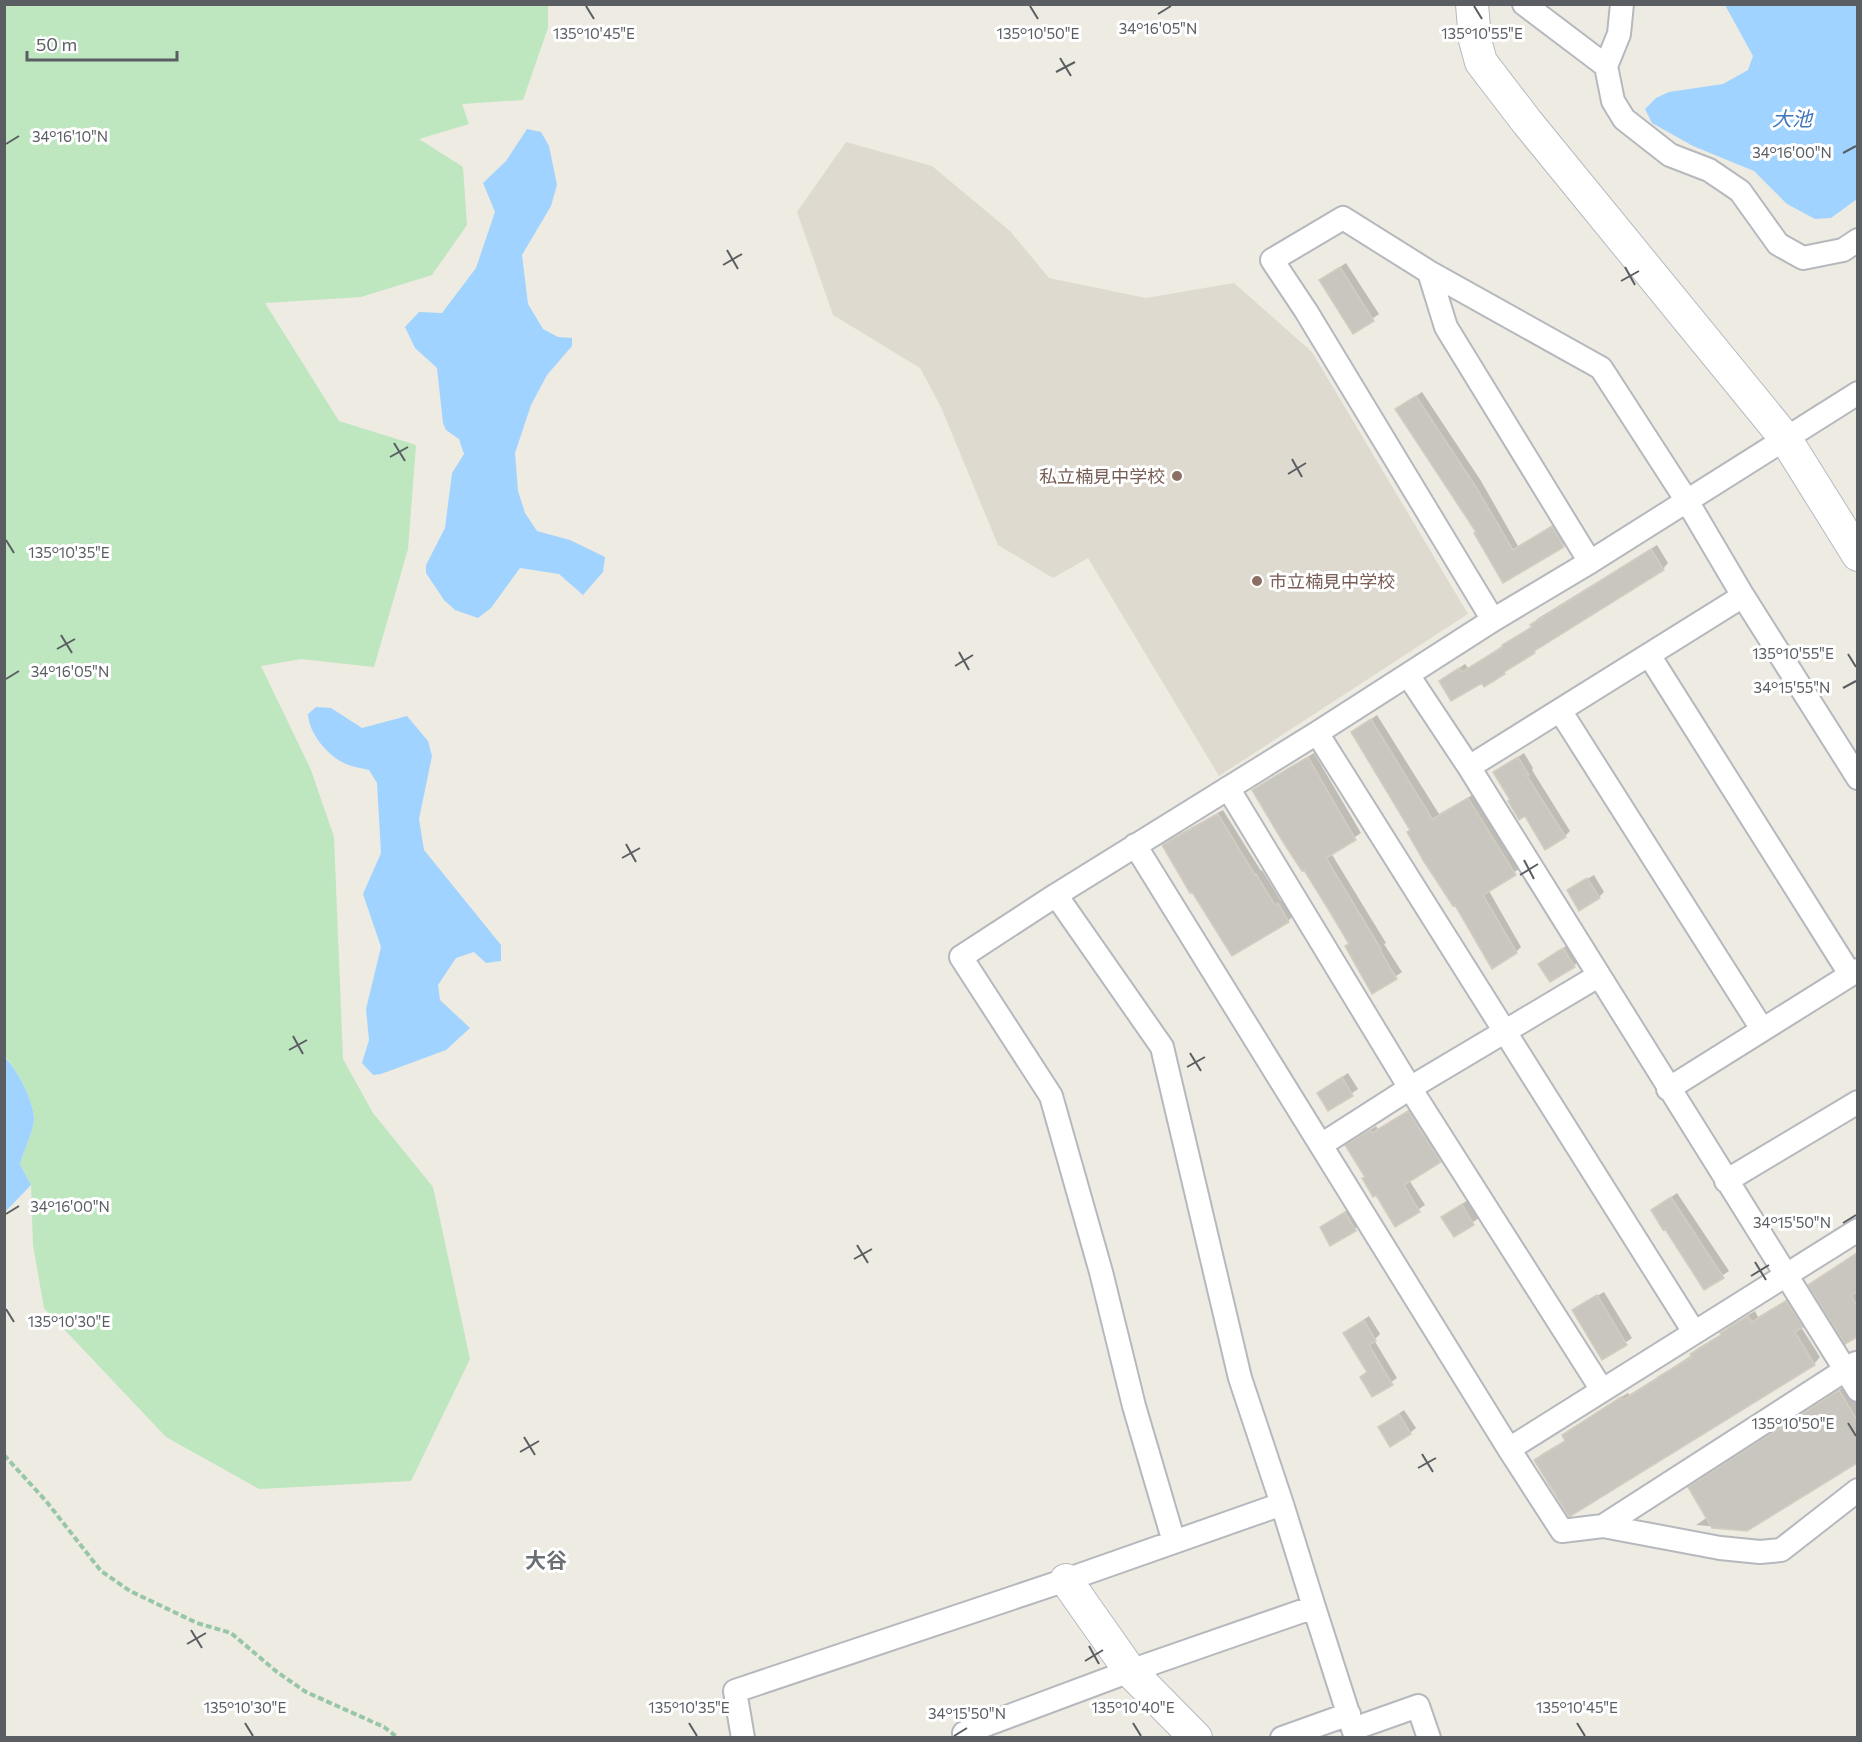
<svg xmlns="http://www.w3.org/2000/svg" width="1862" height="1742" viewBox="0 0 1862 1742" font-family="Commissioner,'Noto Sans JP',sans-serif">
<rect width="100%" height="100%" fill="#eeebe2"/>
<path fill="#dedad0" d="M846,142l86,24 78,65 39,47 97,20 88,-15 78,69 156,262 -249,162 -131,-218 -35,20 -55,-33 -57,-138 -21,-39 -87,-53 -36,-103z"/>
<path fill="#bee6bf" d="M4,5h544v23l-25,72 -61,4 7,20 -50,15 44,28 4,58 -35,50 -71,22 -96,6 74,118 77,24 -8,104 -34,118 -73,-8 -40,7 50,104 23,67 9,222 30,54 60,74 37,172 -59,122 -152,8 -93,-52 -122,-129 -11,-63 -2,-60 -11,-21c4,-14 13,-31 14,-45 0,-17 -17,-51 -30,-63z"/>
<path fill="#a0d3ff" d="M1725,5h132v194l-26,19 -16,1 -28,-15 -33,-33 -61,-25 -41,-23 -7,-14 11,-11 13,-6 54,-8 25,-14 5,-14z
M527,129l14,3 8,14 8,39 -6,21 -29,49 6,49 15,25 15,8 14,1v8l-25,29 -16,30 -16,48 3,38 7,22 12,18 33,9 35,17 -2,15 -20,23 -24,-21 -39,-6 -29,40 -13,10 -23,-8 -11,-10 -18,-27v-8l19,-37 7,-55 12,-19 -5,-15 -13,-9 -3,-7 -6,-55 -22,-20 -10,-21 14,-15 23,1 34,-45 19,-56 -12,-29 23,-22z
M316,707l15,1 31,20 45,-12 21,25 4,15 -13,63 5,31 77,95v16l-15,2 -12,-11 -18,6 -18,27 2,15 30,28 -24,22 -65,24 -8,1 -11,-12 7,-23 -3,-31 15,-62 -18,-53 18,-41 -4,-70 -8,-13c-7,-2 -16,-3 -23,-6 -18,-8 -37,-30 -38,-50z
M4,1057c13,11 30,45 30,62 -1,14 -10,31 -14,45l11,21 -26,27z"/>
<path fill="#0003" d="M1346,263l33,51 -25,18 -33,-52z
M1422,392l59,89 37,65 40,-24 11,18 -6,5 -60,36 -26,-49 -80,-123z
M1657,545l11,18 -5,6 -124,78 -5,5 -52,28 -42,1 25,-17 3,4 36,-23 29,-19 4,-7z
M1377,715l62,99 35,-20 46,74 -31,23 32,56 -5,5 -104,-123 -59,-97z
M1314,753l47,80 -30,20 55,90 -2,1 18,28 -29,20 -23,-49 -96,-153 6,-5z
M1524,753l9,15 -1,2 38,61 -5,5 -40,-22 -14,-14 -16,-28z
M1223,810l38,61 1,-1 19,31 3,-2 10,16 -5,5 -56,34 -69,-109 5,-5z
M1594,875l10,17 -5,5 -31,-6z
M1569,944l10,16 -5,6 -34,-2z
M1348,1073l10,16 -29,20 -10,-16z
M1414,1107l31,49 -36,24 16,25 -29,20 -49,-79 29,-20 2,3z
M1677,1193l52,78 -25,17 -51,-78z
M1468,1200l11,18 -25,17 -11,-18z
M1350,1208l10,16 -5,5 -34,-1z
M1858,1253v81l-12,8 -36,-57z
M1604,1292l28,46 -29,20 -30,-48z
M1793,1296l15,24 -7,7 19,30 -6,7 -278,96 6,-6 24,-14 -2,-4 6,-6 58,-37 1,2 32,-20 31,-20 6,-7 24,-14 6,-7 27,-16 3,6z
M1369,1316l11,18 -6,6 23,38 -24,17 -11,-18 6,-6 -24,-38z
M1845,1386l13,20v56l-112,67 -50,-4 12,-8 -18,-30 6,-5z
M1404,1410l12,18 -6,5 -30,-6z"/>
<path fill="#c8c6bf" stroke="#d2cdc0" stroke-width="1.5" d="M1340,267l34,54 -21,13 -34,-54z
M1416,396l60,91 37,63 39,-24 12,21 -61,36 -29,-50 2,-1 -81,-123z
M1651,549l13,21 -130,81 1,2 -31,19 1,2 -21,13 -2,-4 -31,18 -12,-20 20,-13 3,4 41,-25 -1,-2 30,-18 -2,-2z
M1371,719l60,98 2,2 35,-21 48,77 -33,20 34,58 -25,16 -37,-64 -2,1 -30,-46 -16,-28 3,-2 -59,-98z
M1308,757l48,83 -30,18 55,91 -1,1 17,29 -25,15 -27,-48 4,-2 -19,-32 -26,-42 -2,1 -19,-29 -31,-52z
M1518,757l11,18 -2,1 39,61 -21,13 -20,-34 -6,4 -11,-19 2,-1 -17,-28z
M1218,814l37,61 1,-1 19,31 3,-2 11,19 -57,34 -40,-64 -2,1 -28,-48z
M1587,878l13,20 -21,13 -12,-21z
M1563,948l12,19 -25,15 -12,-18z
M1342,1077l11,19 -25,15 -11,-18z
M1408,1111l33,51 -37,23 16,27 -25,15 -19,-32 -3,2 -11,-19 3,-1 -20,-32 25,-15 2,3z
M1671,1197l53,81 -20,12 -39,-61 -2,1 -12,-20z
M1462,1204l12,21 -20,12 -13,-20z
M1345,1212l11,19 -26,15 -10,-19z
M1857,1253v39l-6,3 6,11v31l-12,7 -37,-59z
M1597,1295l30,50 -25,15 -30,-50z
M1786,1301l17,26 -8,5 20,33 -246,152 -35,-57 31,-19 -3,-6 59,-38 2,3 36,-22 -1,-1 34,-20 -2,-3 31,-19 -1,-2 28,-17 4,6z
M1364,1320l12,21 -7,4 24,40 -21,12 -12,-20 7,-5 -24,-39z
M1839,1390l18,30v43l-110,68 -35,-3 -24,-41z
M1399,1414l12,20 -21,13 -12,-20z"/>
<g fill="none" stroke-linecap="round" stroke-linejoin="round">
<defs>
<path id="street" d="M1524,4l82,62 7,35 11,18 46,36 39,15 31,21 38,53 25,14 40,-8 15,-10
M1606,66l13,-32 3,-30
M1429,272l17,55 144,235
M1493,620l-187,-309 -34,-51 71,-42 86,54 172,96 86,133 56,95 115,182
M1649,655l201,319
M1408,675l61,92 389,623
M1561,712l201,317
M1317,733l377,599
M1469,767l274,-171
M1228,788l182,300 192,302
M1135,845l374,604 53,82 41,-5 117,22 40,4 21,-2 77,-60
M1056,895l106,152 78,331 42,126 32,103
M1668,1089l190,-119
M1321,1145l89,-57 188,-112
M1726,1181l132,-79
M1509,1449l349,-219
M1603,1526l253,-163
M1174,1542l-40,-136 -33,-134 -50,-176 -90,-139 95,-62 261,-162 176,-113 97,-58 268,-169
M1353,1729l65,-23 11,32
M743,1738l-8,-47 331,-111 216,-76
M966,1738l-2,-5 166,-62 184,-64 42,131
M1282,1738l67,-24"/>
<path id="secondary" d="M1472,4l3,36 6,22 46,60 258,316 73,117
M1066,1580l64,91 66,67"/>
</defs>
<use href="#street" stroke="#b5b8bd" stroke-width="26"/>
<use href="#secondary" stroke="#b6b9bf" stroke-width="34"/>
<path stroke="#97c7a6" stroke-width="4" stroke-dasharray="6 3" stroke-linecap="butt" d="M4,1455l42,46 55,70 29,20 67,32 34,10 46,39 29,20 78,35 14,11"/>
<use href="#street" stroke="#fff" stroke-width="22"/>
<use href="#secondary" stroke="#fff" stroke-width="32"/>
</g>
<path fill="none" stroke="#5a5e63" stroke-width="2" d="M586,6l8,13M1030,6l8,13M1474,6l8,13M1158,14l13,-8M1060,58l11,18M1056,72l19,-10M6,144l13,-8M1843,153l13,-7M727,250l11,19M723,265l19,-11M1625,267l10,18M1621,281l18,-10M394,443l11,18M390,457l18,-10M1292,459l10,18M1288,474l18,-11M6,540l8,13M61,635l11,18M57,649l18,-10M959,652l10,18M1848,654l8,13M955,666l18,-11M6,679l13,-8M1843,688l13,-7M626,844l10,18M622,858l18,-10M1524,860l10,19M1520,875l18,-11M293,1036l10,18M289,1050l18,-10M1190,1053l11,18M1187,1067l18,-10M6,1214l13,-8M1843,1223l13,-8M857,1245l11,18M854,1259l18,-10M1755,1262l11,18M1751,1276l18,-11M6,1309l8,13M1848,1423l8,13M524,1437l11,18M520,1452l19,-11M1422,1454l11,18M1418,1468l18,-10M191,1630l11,18M187,1644l19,-11M1089,1646l10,18M1085,1661l18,-11M245,1723l8,13M689,1723l8,13M1133,1723l8,13M1577,1723l8,13M954,1736l13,-8"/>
<g fill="#8d6e63" stroke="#fff" stroke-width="2">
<circle cx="1177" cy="476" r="6"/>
<circle cx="1257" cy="581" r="6"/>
</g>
<g text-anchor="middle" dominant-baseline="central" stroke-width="6" stroke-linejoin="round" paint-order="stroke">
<g font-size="18" fill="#785e54" stroke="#fff" text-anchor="end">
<text x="1165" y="476">私立楠見中学校</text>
<text x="1269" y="581" text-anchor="start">市立楠見中学校</text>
</g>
<g font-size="20" font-style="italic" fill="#3f78bb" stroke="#fff">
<text x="1792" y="118">大池</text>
</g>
<g font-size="21" font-weight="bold" fill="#6b7075" stroke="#fff">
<text x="546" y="1559">大谷</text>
</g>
</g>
<g font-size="15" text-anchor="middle" fill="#5a5e63" stroke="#fff" stroke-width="6" stroke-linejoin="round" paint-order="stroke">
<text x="1158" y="34">34°16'05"N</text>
<text x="594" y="39">135°10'45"E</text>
<text x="1038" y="39">135°10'50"E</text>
<text x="1482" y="39">135°10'55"E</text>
<text x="70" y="142">34°16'10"N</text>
<text x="1792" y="158">34°16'00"N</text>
<text x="69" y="558">135°10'35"E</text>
<text x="1793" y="659">135°10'55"E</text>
<text x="70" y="677">34°16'05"N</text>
<text x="1792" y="693">34°15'55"N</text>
<text x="70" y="1212">34°16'00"N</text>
<text x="1792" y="1228">34°15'50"N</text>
<text x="69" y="1327">135°10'30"E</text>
<text x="1793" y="1429">135°10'50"E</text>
<text x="245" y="1713">135°10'30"E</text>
<text x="689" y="1713">135°10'35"E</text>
<text x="1133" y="1713">135°10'40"E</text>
<text x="1577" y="1713">135°10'45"E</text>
<text x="967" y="1719">34°15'50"N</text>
</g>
<rect width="1862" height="1742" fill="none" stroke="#5a5e63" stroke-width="12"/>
<path d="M27 51v9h150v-9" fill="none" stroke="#5a5e63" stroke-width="3"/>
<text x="36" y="51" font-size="18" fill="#5a5e63" stroke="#ffffff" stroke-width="4.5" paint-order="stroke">50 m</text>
</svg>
